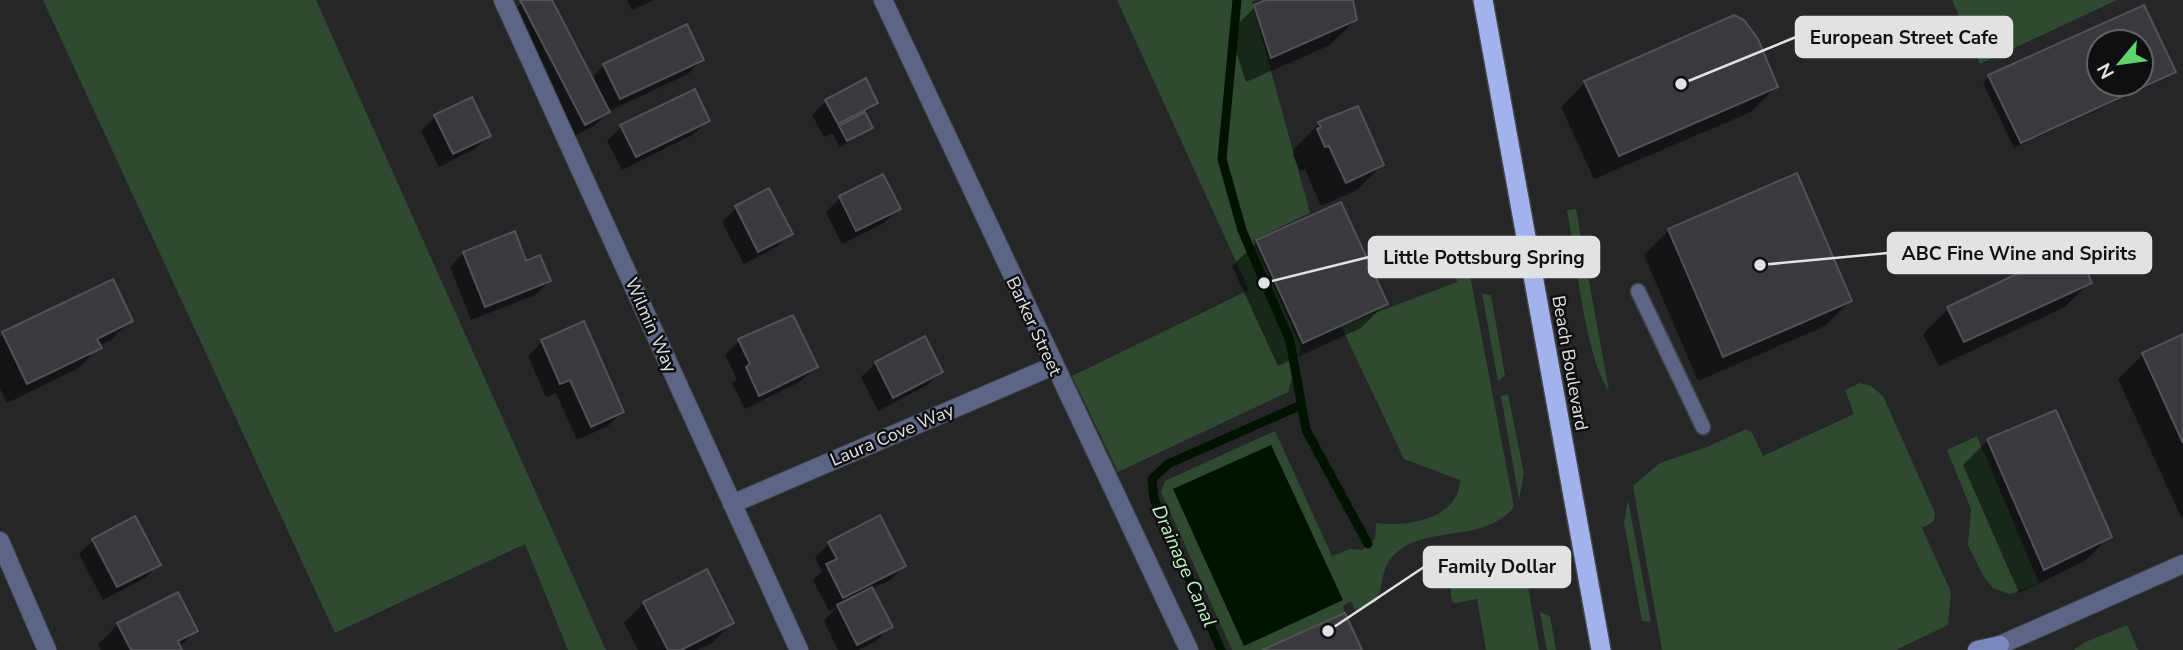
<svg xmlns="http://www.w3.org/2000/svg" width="2183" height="650" viewBox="0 0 2183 650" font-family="'Nunito Sans',sans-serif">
<rect width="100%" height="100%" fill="#252628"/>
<path fill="#2f4a30" d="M43,0h273l290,650h-38l-43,-106 -190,89z
M1117,0h139l-4,2 58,211 -57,27 48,107 -13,45 -170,80 -46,-96 177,-86z
M1952,0h165l-137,64z
M1576,209l33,182c-23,-30 -34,-139 -42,-181z
M1467,260l47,247c-33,40 -97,14 -125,54 -9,14 -6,29 -13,41l-20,10 -5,-11 -8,5 2,7 -83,37h-30l-71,-158 4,-11 110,-50 57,125 18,-7 12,1 13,-11 1,-16c30,4 83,-3 84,-43l-56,-21 -63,-133 116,-44 -3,-17z
M1482,294l9,1 14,80 -7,6z
M1860,383l11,3 12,10 52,117 -1,8 -12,7 29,64 -3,33 -52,25h-234l-29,-164 27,-23 47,-16 39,-18 6,4 11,23 91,-42 -9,-24z
M1508,394l16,80 -5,25 -18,-103z
M1977,436l62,147 -29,11 -17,-6 -8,-9 -17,-34 3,-36 -24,-59z
M1628,500l23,122 -9,-1 -18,-98z
M1497,560l28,10 14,80h-53l-9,-51 -22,4 -3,-2c-7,-36 14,-39 45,-41z
M1540,612l10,4 6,34h-9z
M2127,625l11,25h-64l9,-7z"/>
<path fill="#001200" d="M1271,445l72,155 -99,46 -71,-157z"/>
<path fill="#0007" fill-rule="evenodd" d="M525,0h25l41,79 13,-14 98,-5 -14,14 -79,37 -15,15 -24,12 -63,-122z
M627,0h27l-22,10z
M1270,0h81l4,20 -25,25 -84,37 -16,-50 25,-25z
M2143,7l31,64 -7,7 -153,70 -31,-65 6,-7zM2099,42h42v42h-42z
M1585,83l191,4 -25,25 -157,67 -33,-72z
M826,101l50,2 -12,12 7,13 -31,19 -8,-14 -8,4 -12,-22z
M1357,108l25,57 -25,25 -36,16 -16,-37 -5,2 -7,-16 1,-6 25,-25z
M435,117l54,18 -14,14 -36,18 -18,-36z
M708,120l-14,14 -72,36 -15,-29 14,-14z
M882,177l17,32 -15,14 -42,21 -16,-32 14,-14z
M768,191l22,42 -14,14 -32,17 -22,-42 14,-14z
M1669,230l181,71 -25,25 -127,55 -54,-126z
M1257,242l129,61 -25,25 -83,38 -46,-100z
M464,253l61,10 24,18 -14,14 -64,25 -21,-53z
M2090,282l-25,25 -126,59 -16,-32 25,-25z
M131,320l-20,20 -12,6 -20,22 -72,35 -7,-14v-52l3,-3z
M2183,336v180l-2,1 -63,-138 25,-24z
M739,341l77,26 -15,14 -56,28 -13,-26 5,-4 -12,-24z
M542,342l80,70 -14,14 -31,14 -21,-47 -10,4 -18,-41z
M876,363l65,8 -14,14 -49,26 -17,-34z
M1988,440l122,96 -25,25 -66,32 -56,-128z
M93,540l66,24 -14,14 -42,22 -24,-46z
M829,543l75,23 -14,14 -19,9 19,38 -14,14 -17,9h-21l-14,-29 12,-13 -7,3 -16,-31 9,-9 -7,-13z
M644,603l88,19 -20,21 -15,7h-59l-14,-27z
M118,624l78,7 -17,16 1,3h-79l-3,-5z"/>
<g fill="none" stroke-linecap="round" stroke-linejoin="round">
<path stroke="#001200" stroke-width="9" d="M1237,0l-15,159 20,71 48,111 16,89 62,114
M1221,650l-67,-151 -2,-20 16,-15 133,-59"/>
</g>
<path fill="#393a3d" stroke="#515255" stroke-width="2" fill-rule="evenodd" d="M520,0h32l58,112 -25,13z
M1266,0h87l4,20 -86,38 -17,-53z
M2144,5l32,67 -155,71 -33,-68zM2099,42h42v42h-42z
M1734,15l10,5 14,19 20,48 -159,69 -35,-75z
M687,24l17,36 -84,39 -17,-35z
M866,78l12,25 -40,21 -13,-24z
M695,89l15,32 -74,36 -16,-32z
M472,97l19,39 -38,18 -19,-39z
M1358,106l26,59 -38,18 -17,-37 -4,1 -8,-18 4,-2 -3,-5z
M865,112l8,16 -26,13 -8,-15z
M1797,173l55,128 -129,56 -55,-128z
M883,174l18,35 -45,22 -17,-35z
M769,188l24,46 -35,18 -23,-46z
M1341,202l47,102 -85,39 -47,-103z
M515,231l11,30 14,-6 11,26 -66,26 -22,-55z
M2076,246l16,37 -128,59 -17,-35z
M113,279l20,42 -36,18 5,9 -75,36 -25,-52z
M793,315l25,52 -59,29 -13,-29 4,-3 -12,-25z
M584,321l40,91 -33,15 -21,-47 -10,4 -19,-44z
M2183,334v109l-41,-90z
M925,336l18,36 -50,26 -18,-36z
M2056,410l56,127 -68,33 -57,-131z
M880,515l26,51 -63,32 -17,-34 11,-5 -9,-17z
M135,516l26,49 -44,22 -25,-48z
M707,569l27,54 -53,27h-13l-25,-48z
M872,587l21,40 -36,18 -20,-40z
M178,592l20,39 -20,10 4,9h-51l-14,-27z
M1345,613l17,37h-100z"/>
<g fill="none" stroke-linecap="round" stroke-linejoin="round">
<defs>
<path id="service" d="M1638,291l65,136"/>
<path id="minor" d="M503,0l296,650
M883,0l306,650
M732,504l321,-138
M0,541l47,109"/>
<path id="tertiary" d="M2000,645l183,-81"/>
<path id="secondary" d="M1977,650l23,-5"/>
<path id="trunk" d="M1483,0l118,650"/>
</defs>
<use href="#service" stroke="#434446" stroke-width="17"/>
<use href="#minor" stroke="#434446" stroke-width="20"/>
<use href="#tertiary" stroke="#434446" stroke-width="20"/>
<use href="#secondary" stroke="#434446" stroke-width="20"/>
<use href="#trunk" stroke="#434446" stroke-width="22"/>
<use href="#service" stroke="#5c6586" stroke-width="14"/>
<use href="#minor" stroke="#5c6586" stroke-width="18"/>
<use href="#tertiary" stroke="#5c6586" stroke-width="18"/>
<use href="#secondary" stroke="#7a89bd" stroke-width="18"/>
<use href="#trunk" stroke="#a2b2ec" stroke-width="19"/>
</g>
<g text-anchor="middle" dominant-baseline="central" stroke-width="5" stroke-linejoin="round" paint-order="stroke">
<g font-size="18" fill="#e1e2e4" stroke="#0e0f10">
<text transform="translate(651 325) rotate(66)">Wilmin Way</text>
<text transform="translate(1034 326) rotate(65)">Barker Street</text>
<text transform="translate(1570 363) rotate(80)">Beach Boulevard</text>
<text transform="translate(892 435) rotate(-23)">Laura Cove Way</text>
</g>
<g font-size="19" font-style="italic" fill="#c0f4c1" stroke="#0e0f10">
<text transform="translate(1184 566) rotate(66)">Drainage Canal</text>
</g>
</g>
<path fill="none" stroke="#e1e2e4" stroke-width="2.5" d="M1681 84L1796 37M1760 265L1888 253M1264 283L1369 257M1328 631L1424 567"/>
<g fill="#e1e2e4" stroke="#0e0f10" stroke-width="2.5">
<circle cx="1681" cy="84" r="7"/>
<circle cx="1760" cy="265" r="7"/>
<circle cx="1264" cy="283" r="7"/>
<circle cx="1328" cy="631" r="7"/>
</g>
<g fill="#e1e2e4" stroke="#e1e2e4" stroke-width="2.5">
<rect x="1796" y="17" width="216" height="40" rx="7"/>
<rect x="1888" y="233" width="263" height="40" rx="7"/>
<rect x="1369" y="237" width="230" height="40" rx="7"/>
<rect x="1424" y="547" width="146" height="40" rx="7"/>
</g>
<g font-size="19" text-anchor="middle" font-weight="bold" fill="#111">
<text x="1904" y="44">European Street Cafe</text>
<text x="2019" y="260">ABC Fine Wine and Spirits</text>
<text x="1484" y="264">Little Pottsburg Spring</text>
<text x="1497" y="573">Family Dollar</text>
</g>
<g transform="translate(2120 63) rotate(241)"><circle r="33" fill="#0e0f10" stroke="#626365" stroke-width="2"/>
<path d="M0-5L12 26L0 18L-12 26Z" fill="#60d56b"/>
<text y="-10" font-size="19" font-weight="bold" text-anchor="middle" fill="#e1e2e4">N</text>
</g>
</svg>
